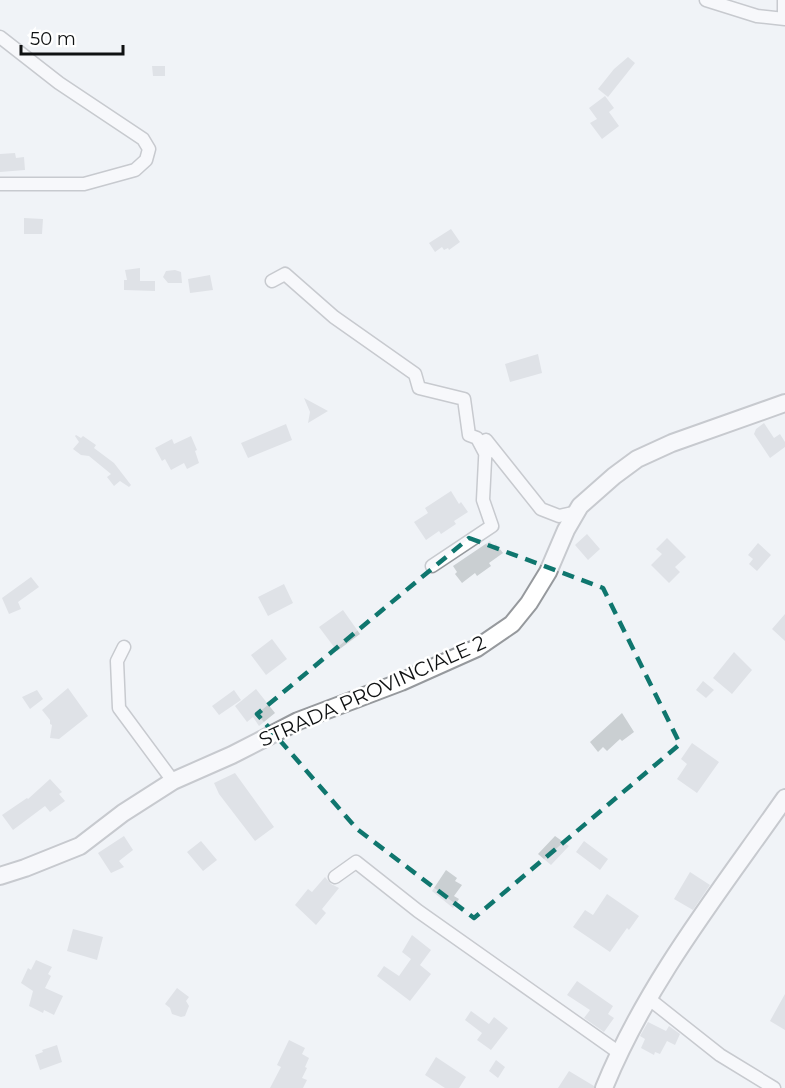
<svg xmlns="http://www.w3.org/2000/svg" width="785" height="1088" viewBox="0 0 785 1088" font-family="Montserrat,sans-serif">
<rect width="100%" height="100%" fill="#f0f3f7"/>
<path fill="#cacfd2" d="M628,57l7,6 -27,34 -10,-8 16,-20z
M152,66h13v10h-12z
M605,96l9,12 -5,4 10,14 -17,13 -12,-16 7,-4 -8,-11z
M15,153l1,5 8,-1 1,13 -25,2v-18z
M24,218l19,1 -1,15h-18z
M451,229l9,13 -11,8 -1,-2 -4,2 -2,-3 -7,5 -6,-9z
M140,268v13h15v10l-31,-1v-10h3l-2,-10z
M175,270l6,2 1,11h-14l-5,-6 3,-6z
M210,275l3,15 -23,3 -2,-14z
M538,354l4,19 -32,9 -5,-18z
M304,398l24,13 -20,12 2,-11z
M764,423l10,15 6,-4 5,8v5l-15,11 -16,-24 2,-5z
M286,424l6,16 -44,18 -7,-15z
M76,435l5,3 2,-2 13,9 -2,3 20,15 17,22 -2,2 -9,-6 -6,5 -7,-9 4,-3 -22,-18 -8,-1 -8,-6 6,-7 -4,-6z
M191,436l6,14 -2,1 4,12 -12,6 -3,-6 -13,7 -6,-11 -3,2 -7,-13 17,-9 2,5z
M451,491l8,13 2,-2 7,10 -14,9 2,3 -15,10 -2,-3 -13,9 -12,-18 14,-9 -3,-5z
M587,534l13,15 -12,11 -13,-15z
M667,538l19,19 -11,10 5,5 -11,11 -18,-18 11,-11 -6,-5z
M490,541l3,5 3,-2 7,9 -14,10 2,3 -14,10 -2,-3 -13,10 -7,-9 2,-2 -4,-6z
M758,543l13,12 -14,16 -8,-7 4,-5 -5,-4z
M31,577l8,10 -21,15 3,7 -12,5 -7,-16z
M284,584l9,19 -25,13 -10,-19z
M343,610l17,24 -23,17 -18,-24z
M785,614v27l-13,-12z
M272,639l15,20 -21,16 -15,-20z
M734,652l18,18 -20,24 -19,-16z
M703,681l11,9 -8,8 -10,-8z
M68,688l20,28 -29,23 -9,-1 2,-13 -2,-1v-4l-8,-10z
M256,689l19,24 -16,13 -6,-9 -6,5 -12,-16z
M37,690l6,9 -13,10 -8,-12z
M234,690l7,10 -22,15 -7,-9z
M622,713l12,19 -12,9 -2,-2 -13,12 -4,-4 -5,5 -8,-10z
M692,743l27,19 -22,31 -20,-14 10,-15 -6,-5z
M235,773l39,54 -19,14 -36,-47 -5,-11z
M50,779l12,13 -3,2 6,7 -15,11 -5,-6 -32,24 -11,-15 25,-17 1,1z
M124,836l9,14 -14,11 5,6 -13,6 -13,-20z
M555,836l14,10 -18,19 -13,-11z
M201,841l16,19 -14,11 -16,-19z
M584,841l24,18 -8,11 -24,-18z
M446,870l11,8 -2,3 7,4 -8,11 5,3 -6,9 -21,-17z
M690,872l20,13 -17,25 -19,-11z
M325,877l6,7 8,4 -17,21 4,4 -10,12 -21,-20 13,-16 4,3z
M607,894l32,22 -10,14 -2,-2 -17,24 -37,-25 12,-17 8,5z
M73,929l30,8 -6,23 -30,-9z
M412,935l19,15 -11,15 11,9 -21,27 -33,-25 7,-10 15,10 12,-17 -9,-7z
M36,960l16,7 -4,7 3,2 -6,12 18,8 -9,19 -10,-5 -1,3 -14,-7 4,-15 -12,-8 7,-15 3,2z
M577,981l36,25 -5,8 6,4 -10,14 -20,-14 6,-8 -23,-15z
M177,988l12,9 -3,4 3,5 -4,10 -4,1 -9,-3 -2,-6 -5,-4z
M785,994v36l-15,-9z
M471,1011l18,13 5,-7 14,11 -17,22 -14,-10 5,-7 -17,-13z
M648,1022l18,9 3,-5 11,8 -5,11 -8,-4 -7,13 -5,-2 -1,3 -13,-7 4,-9 -5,-3z
M289,1040l16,8 -3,6 7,4 -4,9 2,1 -5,10 5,2 -4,8h-33l11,-21 -4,-2z
M57,1045l5,17 -22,8 -5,-15 8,-3 -1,-2z
M436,1057l30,20 -7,11h-14l-20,-13z
M496,1060l9,7 -7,11 -9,-7z
M569,1071l25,15v2h-36z"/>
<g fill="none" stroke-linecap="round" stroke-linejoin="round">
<defs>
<path id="street" d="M706,0l51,16 28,3
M784,0v19
M0,37l59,46 84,56 6,10 -3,11 -11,10 -51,14h-84
M272,281l13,-7 49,43 81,57 4,14 45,11 5,36 8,3 9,17
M432,566l60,-40 -9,-26 3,-60 55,69 18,7 18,-4
M124,647l-7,14 2,47 54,73
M335,877l21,-15 62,49 200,141
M648,998l72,57 54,33"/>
<path id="secondary" d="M0,876l25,-8 55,-22 43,-33 50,-32 59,-26 66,-34 103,-39 76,-34 35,-24 17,-21 19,-31 18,-42 14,-24 34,-30 23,-17 35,-16 113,-40
M604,1088c43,-106 116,-197 181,-290"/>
</defs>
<use href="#street" stroke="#96999d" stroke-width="15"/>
<use href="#secondary" stroke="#96999d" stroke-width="20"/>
<use href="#street" stroke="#fff" stroke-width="12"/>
<use href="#secondary" stroke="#fff" stroke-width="16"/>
</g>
<path d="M0 0H785V1088H0ZM469,538l134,50 77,156 -206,174 -117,-89 -100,-115z" fill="#f0f3f7" fill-opacity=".55" fill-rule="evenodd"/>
<path fill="none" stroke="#0f766e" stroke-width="4.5" stroke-dasharray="12 8" stroke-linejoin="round" d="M469,538l134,50 77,156 -206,174 -117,-89 -100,-115z"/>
<g text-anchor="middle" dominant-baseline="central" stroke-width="5" stroke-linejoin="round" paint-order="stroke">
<g font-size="20" fill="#0f1112" stroke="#fff">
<text transform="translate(372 691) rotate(-24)">STRADA PROVINCIALE 2</text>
</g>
</g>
<path d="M21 45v9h102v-9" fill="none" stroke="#0f1112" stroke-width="3"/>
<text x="30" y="45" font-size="18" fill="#0f1112" stroke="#ffffff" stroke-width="4.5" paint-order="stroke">50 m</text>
</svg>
